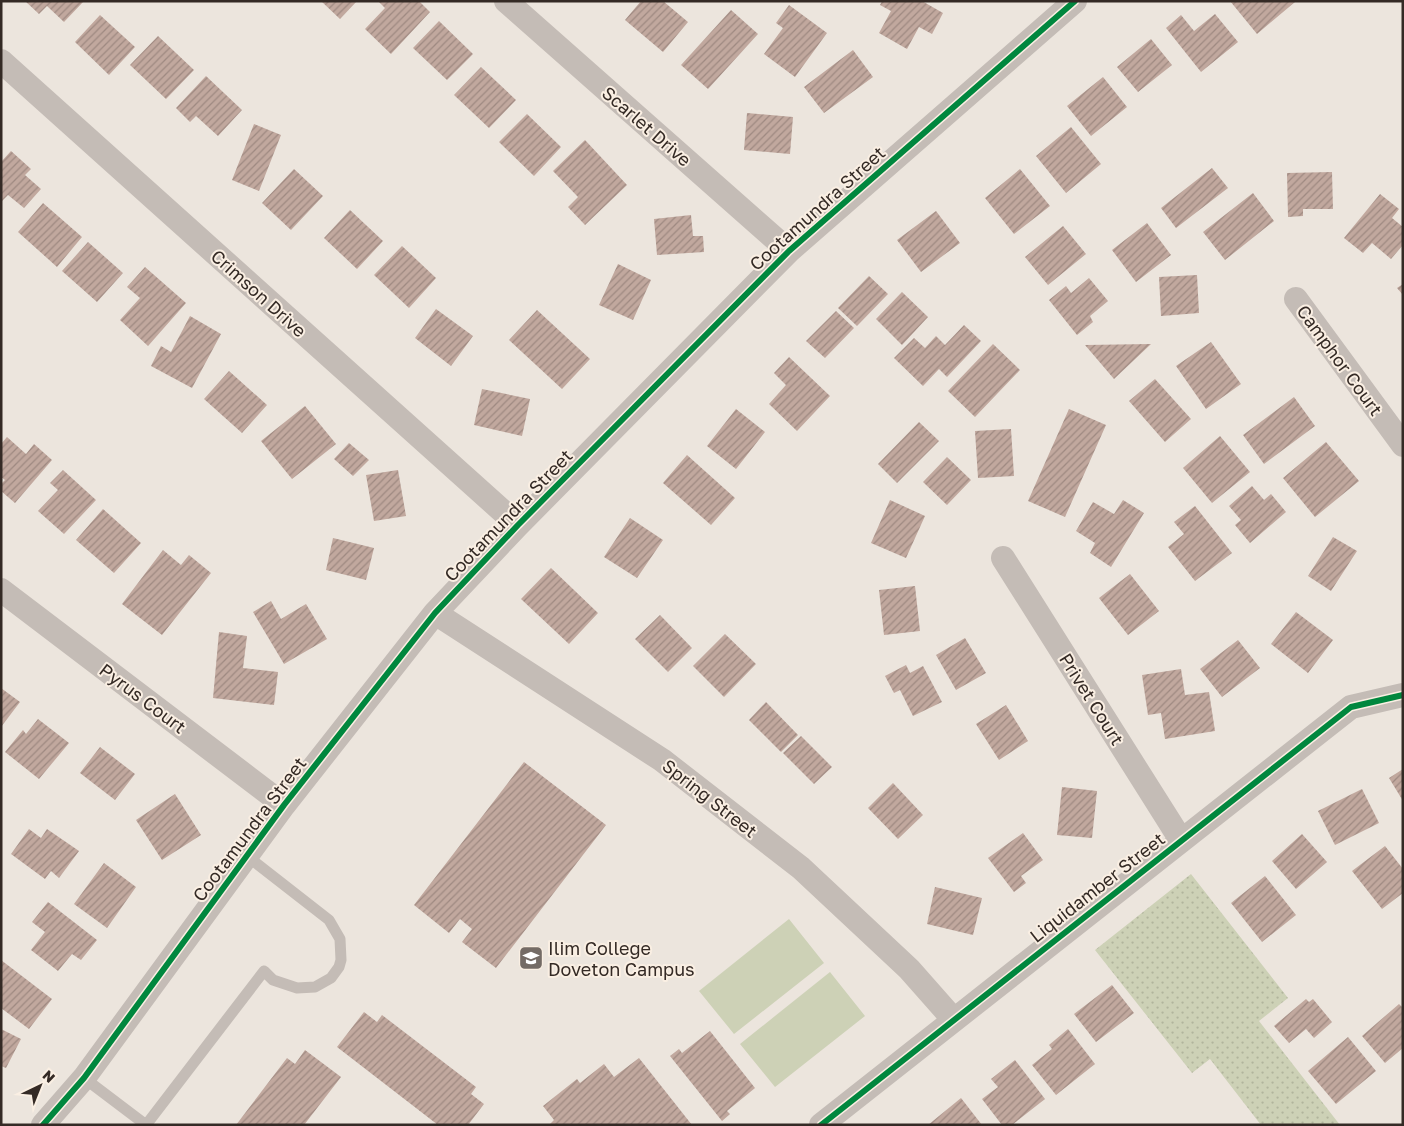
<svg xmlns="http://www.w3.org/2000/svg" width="1404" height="1126" viewBox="0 0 1404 1126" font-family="'Golos Text',sans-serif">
<defs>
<pattern id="park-dots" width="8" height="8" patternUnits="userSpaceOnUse" patternTransform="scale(1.25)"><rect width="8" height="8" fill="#cdd1b6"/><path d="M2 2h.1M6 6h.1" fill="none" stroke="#b1b49c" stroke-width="1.8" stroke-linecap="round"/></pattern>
<pattern id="building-hatch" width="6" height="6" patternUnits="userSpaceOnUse" patternTransform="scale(1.25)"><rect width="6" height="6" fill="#c1a89e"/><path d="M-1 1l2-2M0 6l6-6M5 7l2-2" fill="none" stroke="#9e8981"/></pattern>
</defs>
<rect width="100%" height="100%" fill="#ece5dd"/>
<path fill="url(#park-dots)" d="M1191,874l97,124 -29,23 81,104h-79l-51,-66 -18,14 -97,-123z"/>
<path fill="#cdd1b6" d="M789,919l35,44 -90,71 -35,-43z
M830,972l35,44 -90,71 -35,-43z"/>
<path fill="url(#building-hatch)" d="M25,1h59l-20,21 -17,-16 -8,8z
M321,1h36l-17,18z
M378,1h41l11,11 -39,42 -26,-25 20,-21z
M641,1h22l25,21 -25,30 -38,-32z
M882,1h40l21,12 -11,21 -13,-7 -12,22 -28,-16 12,-22 -11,-6z
M1230,1h64l1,1 -38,32z
M789,5l38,28 -32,44 -31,-23 19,-26 -7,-5z
M731,10l27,24 -50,55 -27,-24z
M1215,14l23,28 -37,30 -35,-44 15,-13 13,16z
M100,15l35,32 -26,28 -34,-33z
M439,21l34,33 -26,26 -34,-32z
M158,36l36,34 -28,29 -36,-34z
M1151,39l21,26 -34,27 -21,-25z
M853,50l20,27 -49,36 -20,-26z
M481,67l35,33 -27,28 -35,-33z
M206,76l36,34 -24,26 -22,-20 -6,6 -14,-14z
M1103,77l24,30 -36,29 -24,-30z
M747,113l46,4 -3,37 -46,-4z
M527,114l34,33 -27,29 -35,-34z
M254,124l27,11 -22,56 -27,-11z
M1071,127l30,37 -35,29 -30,-37z
M585,140l42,45 -42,40 -17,-18 10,-10 -25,-26z
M11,151l20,18 -6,6 16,14 -17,19 -16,-13 -7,7v-40z
M1212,168l16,20 -52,40 -15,-20z
M294,169l29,27 -32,34 -29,-27z
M1020,169l30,37 -36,28 -29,-36z
M1332,172l1,37h-30v7l-15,1 -1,-44z
M1253,193l21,28 -49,39 -22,-28z
M1380,194l19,15 -7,9 11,9v18l-12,14 -19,-16 -9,10 -19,-15z
M43,203l39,34 -25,30 -39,-35z
M350,210l33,31 -26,28 -33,-31z
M936,211l24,32 -39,29 -24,-32z
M691,215l2,21h10l1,16 -47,3 -3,-36z
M1147,223l24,32 -35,27 -24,-32z
M1063,226l23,28 -38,31 -23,-28z
M88,242l35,31 -26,29 -35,-31z
M402,246l34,32 -27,30 -35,-33z
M618,264l33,16 -18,40 -34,-15z
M145,267l41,36 -38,43 -28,-26 20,-22 -13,-11z
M1197,275l2,38 -38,3 -2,-39z
M869,276l19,18 -31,32 -19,-18z
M1089,278l19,23 -18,15 3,6 -16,13 -28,-35 17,-14 5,7z
M1403,284v11l-6,-7z
M902,292l26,25 -26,28 -26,-26z
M436,309l37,27 -22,30 -36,-28z
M537,310l53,49 -28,30 -53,-49z
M836,311l18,17 -29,30 -19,-17z
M190,316l31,18 -29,54 -41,-22 10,-20 10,6z
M964,325l17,16 -34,36 -8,-8 -16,17 -29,-28 20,-20 11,10 11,-12 9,9z
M1211,342l30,42 -35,25 -30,-43z
M993,344l27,26 -45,47 -27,-26z
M1151,344l-37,35 -29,-34z
M789,357l41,39 -33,35 -28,-27 17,-19 -12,-12z
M229,371l38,34 -25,28 -38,-34z
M1155,379l36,40 -26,23 -36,-41z
M482,389l48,10 -8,37 -48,-11z
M1294,397l21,29 -51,38 -21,-29z
M305,406l31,38 -44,35 -31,-38z
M736,409l29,23 -29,37 -29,-23z
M1069,409l37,16 -41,92 -37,-16z
M919,422l20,19 -42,42 -19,-19z
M1011,429l3,47 -36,2 -3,-47z
M1220,436l30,36 -38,31 -29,-35z
M7,437l19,17 8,-10 18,16 -37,43 -14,-12v-7l4,-4 -4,-3v-33z
M1326,442l33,39 -44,36 -32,-39z
M349,443l20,17 -16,16 -19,-17z
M687,455l48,43 -24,27 -48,-42z
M947,457l24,23 -24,25 -24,-23z
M63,470l33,30 -32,34 -26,-23 20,-21 -8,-7z
M398,470l8,46 -32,5 -8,-46z
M1252,486l12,14 7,-6 15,18 -36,31 -15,-18 6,-5 -12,-14z
M890,500l35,16 -19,42 -35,-15z
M1123,500l21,13 -33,54 -21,-14 5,-10 -19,-12 17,-29 21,12z
M1195,506l37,47 -37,28 -27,-34 16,-13 -10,-12z
M103,509l38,34 -27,30 -38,-33z
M630,518l33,22 -26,38 -33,-21z
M1333,537l24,14 -26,40 -23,-15z
M333,538l41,10 -8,32 -40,-10z
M163,550l18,15 8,-10 22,18 -49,62 -40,-31z
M551,568l47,45 -29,31 -48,-45z
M1130,574l29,37 -31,24 -29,-37z
M915,586l5,45 -36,4 -5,-45z
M271,601l10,18 25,-15 21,35 -43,25 -31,-52z
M1296,612l37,28 -25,33 -37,-29z
M660,615l32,33 -24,24 -33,-33z
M219,632l28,4 -4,32 35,4 -4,33 -61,-7z
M725,634l31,30 -32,33 -31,-31z
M965,638l21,35 -30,17 -20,-35z
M1238,640l22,28 -38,29 -22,-28z
M906,665l4,8 13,-7 19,36 -29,14 -13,-26 -6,3 -9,-17z
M1181,669l4,26 24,-3 6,39 -50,8 -4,-26 -13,2 -6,-40z
M1,688l19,14 -19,25z
M766,702l32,33 -17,17 -32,-32z
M1006,705l22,36 -29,19 -23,-36z
M38,719l31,24 -30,36 -34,-27 18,-22 3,4z
M801,736l31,31 -18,17 -31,-31z
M100,747l35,27 -20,26 -35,-27z
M524,762l82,63 -110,143 -34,-26 10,-13 -12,-10 -11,14 -35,-28z
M1403,769v32l-14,-23z
M893,783l30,32 -25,24 -30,-31z
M1062,787l35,4 -5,47 -35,-3z
M1362,789l17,34 -44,22 -17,-34z
M175,794l26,41 -39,25 -26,-40z
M29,829l12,9 6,-9 32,22 -20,27 -8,-7 -6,8 -34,-25z
M1023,833l20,27 -22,16 5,7 -12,9 -26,-34z
M1302,834l25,28 -31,27 -24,-28z
M1385,846l18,23v24l-21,16 -30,-38z
M104,863l32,24 -29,41 -33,-24z
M1265,876l31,39 -34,27 -31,-39z
M935,887l47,11 -9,37 -46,-11z
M48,902l49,38 -16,20 -9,-6 -14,17 -27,-21 14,-18 -13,-10z
M1,960l51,39 -23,30 -28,-21z
M1112,985l22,28 -38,29 -22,-28z
M1306,999l3,3 4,-3 19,23 -18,16 -8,-9 -17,14 -15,-17z
M1399,1004l4,4v40l-18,15 -23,-27z
M364,1012l13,10 5,-7 94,72 -5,7 13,10 -16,21h-30l-101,-78z
M1,1029l20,10 -15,29 -5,-2z
M1068,1029l27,35 -39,31 -24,-30 20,-16 -3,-4z
M710,1031l45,57 -28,23 3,3 -8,7 -52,-65 9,-7 3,4z
M1348,1037l28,34 -40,33 -28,-33z
M305,1050l36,27 -37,48h-68l51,-67 8,6z
M639,1058l53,67h-143l5,-5 -11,-14 34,-27 3,4 24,-19 10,13z
M1015,1060l30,39 -33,26h-10l-20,-26 16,-12 -7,-8z
M961,1098l21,27h-54z"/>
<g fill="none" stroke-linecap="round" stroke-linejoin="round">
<path stroke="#c4bcb6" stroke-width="11" d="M84,1078l62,47 118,-154 9,9 24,8 18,-1 16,-9 8,-11 2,-7 -1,-21 -11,-19 -82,-64"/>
<path stroke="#c4bcb6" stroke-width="24" d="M506,1l283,250
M1,61l517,464
M1296,299l107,146
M1003,558l178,282
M1,590l283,215
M435,613l227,147 139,108 108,101 45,51
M43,1125l41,-47 200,-273 151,-192 83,-88 271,-274 286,-250
M821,1125l530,-418 52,-12"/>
<defs>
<path id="cycleway" d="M43,1125l41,-47 200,-273 151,-192 83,-88 271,-274 286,-250
M821,1125l530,-418 52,-12"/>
</defs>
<use href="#cycleway" stroke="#faefe3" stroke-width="9"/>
<use href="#cycleway" stroke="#00873e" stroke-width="6"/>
</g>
<defs>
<symbol id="school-square" viewBox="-11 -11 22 22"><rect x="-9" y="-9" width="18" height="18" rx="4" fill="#746b65" stroke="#faefe3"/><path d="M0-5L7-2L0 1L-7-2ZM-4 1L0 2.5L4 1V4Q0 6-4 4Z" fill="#fff"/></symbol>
</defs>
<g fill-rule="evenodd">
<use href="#school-square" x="517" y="944" width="28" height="28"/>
</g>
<g text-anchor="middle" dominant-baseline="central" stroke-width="4" stroke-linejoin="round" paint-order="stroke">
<g font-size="18" fill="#342a25" stroke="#faefe3">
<text transform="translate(647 126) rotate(41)">Scarlet Drive</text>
<text transform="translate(817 208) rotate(-42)">Cootamundra Street</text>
<text transform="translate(259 293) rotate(42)">Crimson Drive</text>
<text transform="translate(1340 360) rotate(54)">Camphor Court</text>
<text transform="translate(508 515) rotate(-46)">Cootamundra Street</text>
<text transform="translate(143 698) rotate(37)">Pyrus Court</text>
<text transform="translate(1092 699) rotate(58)">Privet Court</text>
<text transform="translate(710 798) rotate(38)">Spring Street</text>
<text transform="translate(249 829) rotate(-53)">Cootamundra Street</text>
<text transform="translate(1097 887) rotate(-38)">Liquidamber Street</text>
</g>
<g font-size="18" fill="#342a25" stroke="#faefe3" text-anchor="start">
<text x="548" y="948">Ilim College<tspan x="548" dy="21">Doveton Campus</tspan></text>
</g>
</g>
<rect width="1404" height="1126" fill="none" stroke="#342a25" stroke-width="5"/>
<g transform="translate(40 1086) rotate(43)" stroke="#faefe3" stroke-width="4" paint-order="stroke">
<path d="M0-4L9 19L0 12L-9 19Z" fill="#342a25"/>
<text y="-8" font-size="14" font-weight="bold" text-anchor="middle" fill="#342a25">N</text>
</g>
</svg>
